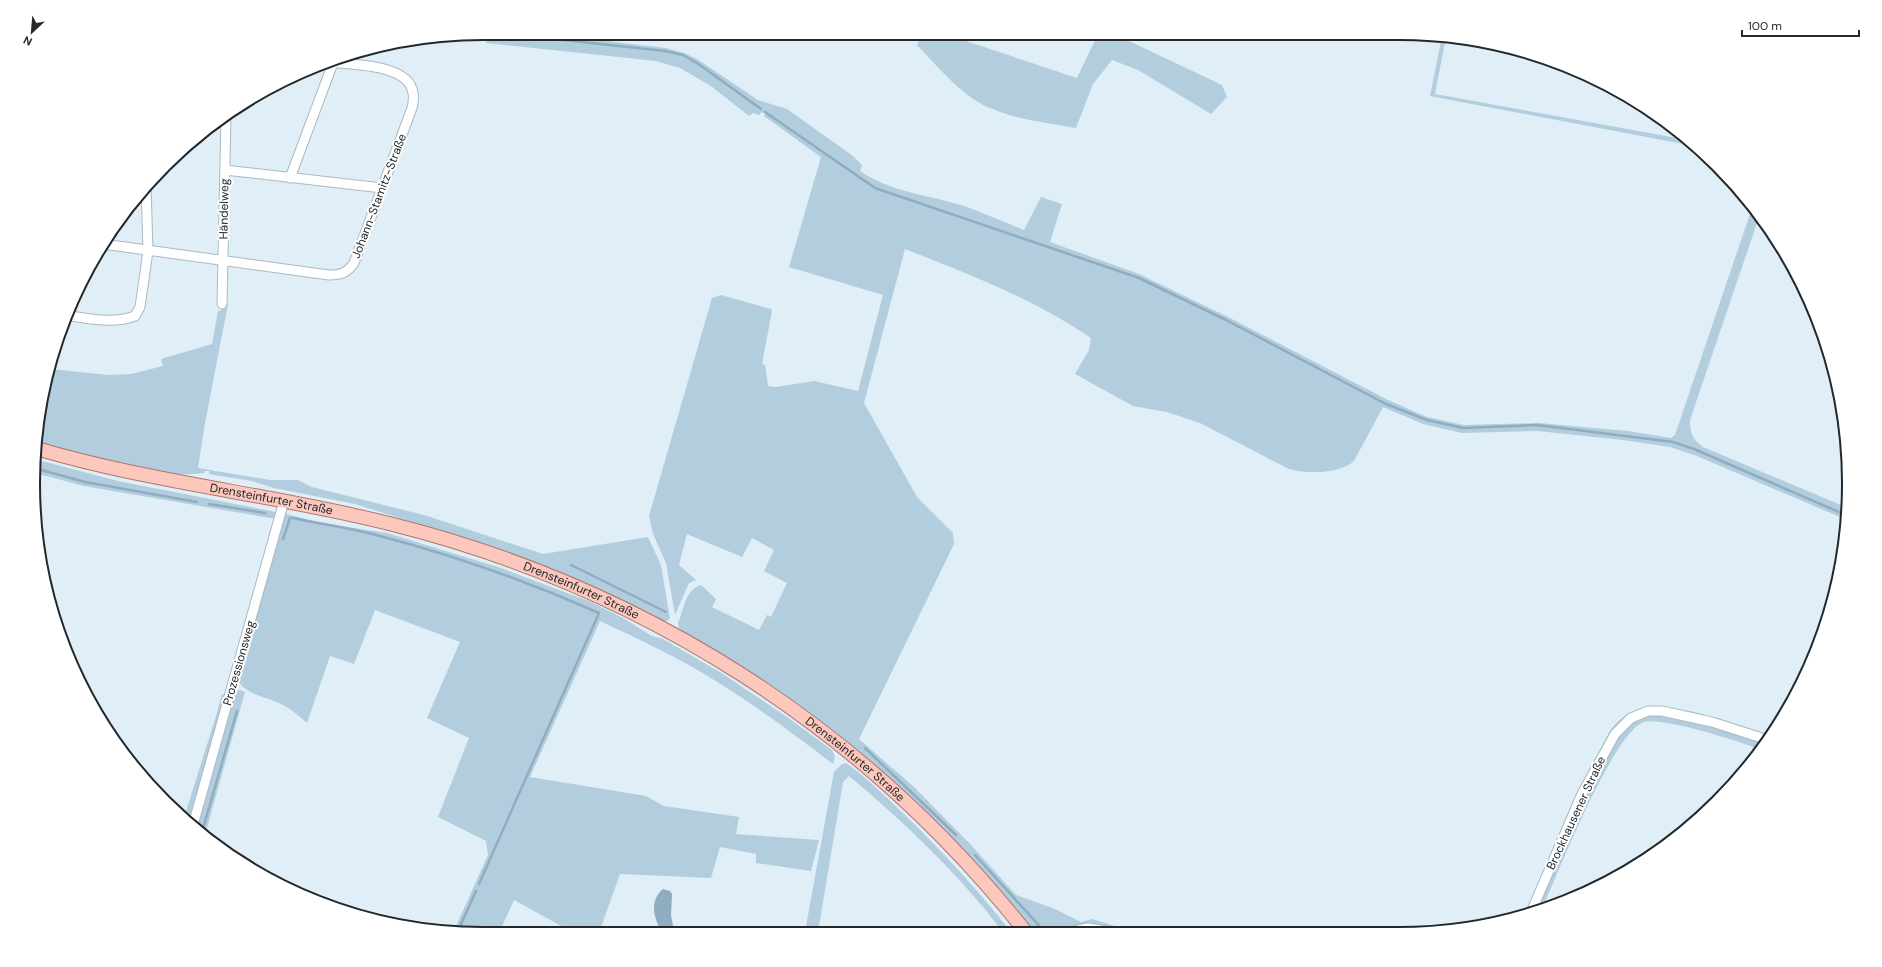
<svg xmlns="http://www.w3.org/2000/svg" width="1882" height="967" viewBox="0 0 1882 967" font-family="'DM Sans',sans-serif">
<rect width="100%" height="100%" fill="#dfeef7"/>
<path fill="#b1cdde" d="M484,33h53l129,15 18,5 13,6 61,41 29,9 66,47 9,9 -2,6c30,21 69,24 104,35 20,7 40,16 60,24l17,-33 21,7 -12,38 89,32 87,42 162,84 39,17 37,8 75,-2 89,8 43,7 4,-3 77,-227 7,9 -69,203c0,13 2,19 13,27l145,61 -1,12 -150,-64 -27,-9 -47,-7 -85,-9 -76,2 -39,-9 -40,-17 -29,54c-14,13 -47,13 -65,8l-89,-46 -33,-11 -34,-6 -58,-32 14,-24 2,-12c-57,-39 -122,-64 -186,-89l-41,154 53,94 36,36 1,11 -95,195 55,48 57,58 45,50 39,14 26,13 11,-3 39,12h-15l-11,-3 -29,-2 -10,5h-32c-72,-84 -149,-162 -239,-227 -21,-15 -43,-31 -65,-44 -17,-11 -37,-19 -51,-32l-1,-5c6,-14 7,-33 23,-38l15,14 -4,8 47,23 8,-15 4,2 16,-34 -23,-12 10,-21 -22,-12 -10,19 -55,-23 -8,31 17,15 -7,3 -14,32 -9,-52 -13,-29 -4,-18 63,-218 9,-3 50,14 1,2 -10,53 3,1 3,21 8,1 38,-6 44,10 25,-96 -94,-28 32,-110 -57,-41 1,-2 -3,-2 -3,3 -6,-2 -4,3 -38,-30 -31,-18 -24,-7 -170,-18 1,-6 -17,-3z
M922,33h27l8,5 120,40 21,-44h16l108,51 5,12 -16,17 -73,-44 -26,-10 -19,24 -17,44c-26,-5 -56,-8 -81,-18 -30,-10 -57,-43 -78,-65z
M1442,36l4,1 -11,57 253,46 6,6 -264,-50z
M224,304h4l-23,119 -7,45 72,12h28l14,7 112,28 119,39 105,-17 13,28 9,54 -6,3 -25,-14 -74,-34 -59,-22 -151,-48 -81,-16 -22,-7 -43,-7v-3h-4l-1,2c-52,7 -118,-16 -169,-29l7,-49 8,-26 59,6 22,-1 32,-8 -2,-7 51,-15 6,-33h3z
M34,459l84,22 158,31v7l-192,-33 -49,-13z
M286,514l36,9 65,10 114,35 90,34 32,16 29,18 11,3 60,35 64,43 45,33 3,7 -2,7c-37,-28 -74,-56 -114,-81 -38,-24 -78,-43 -119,-62l-70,156 116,19 18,10 75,11 -3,17 83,6 -8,31 -55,-8v-9l-36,-7 -9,31 -91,-4 -21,59h-25l-60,-33 -15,33h-46l35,-78 -2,-14 -48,-24 31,-79 -42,-20 33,-76 -85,-32 -21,54 -24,-8 -23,67c-8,-7 -16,-14 -26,-19 -15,-8 -31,-7 -43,-23l45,-160z
M240,690l5,2 -40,143 -9,-8 39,-136z
M222,694l5,2 -37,127 -6,-5 32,-102z
M1648,706c38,0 84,16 119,30l-105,-27 -42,15 -91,187 -3,1 51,-120 33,-61c10,-14 21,-21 38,-25z
M1647,714l32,3 84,24 -4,8c-21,-8 -96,-32 -115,-27 -30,9 -87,153 -101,185l-8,2 49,-114 33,-60 16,-16z
M846,763c21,15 41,35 60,53 37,36 72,74 104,115h-8c-42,-56 -99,-110 -153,-155l-6,6 -25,150h-13l29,-160 8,-8z"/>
<path fill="#8fadc0" d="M663,889l7,2 2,3 -1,21 2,11 -5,6 -7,-1c-7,-14 -12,-30 2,-42z"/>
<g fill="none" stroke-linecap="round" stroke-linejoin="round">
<path stroke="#8fadc0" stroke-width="2.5" d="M499,33l166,18 18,4 14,8 64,46
M765,112l110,76 264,90 87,42 160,84 41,16 36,8 74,-3 136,17 21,7 154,67
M34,468l51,14 112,20
M209,504l56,9
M283,539l7,-21h3c28,6 56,10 83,17 77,20 151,46 223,78l-120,271
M571,565l95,47
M865,748l91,87
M202,832l35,-121
M975,855l69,76
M457,933l19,-42"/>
<defs>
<path id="minor" d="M225,170l157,18
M290,178l43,-115
M103,244l226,31c12,0 18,-2 25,-12l58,-155c1,-4 2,-10 1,-15 -4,-30 -64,-28 -86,-31
M222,304l4,-189
M66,315c23,4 48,9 69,1l5,-9 8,-56 -2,-66
M193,825l91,-324
M1532,910l50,-116 33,-60 16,-16 17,-7h14l50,11 53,17
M1074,931l14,-3 18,3"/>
<g id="primary">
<path id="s1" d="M35,448c116,35 238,46 356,76 252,63 472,203 634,407"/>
</g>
</defs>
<use href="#minor" stroke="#abb9c2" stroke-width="11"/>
<use href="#primary" stroke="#ae776c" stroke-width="15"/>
<use href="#minor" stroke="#fff" stroke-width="9"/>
<use href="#primary" stroke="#fcc7bc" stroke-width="13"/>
</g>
<g text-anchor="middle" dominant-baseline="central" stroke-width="4" stroke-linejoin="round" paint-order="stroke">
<g font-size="12" fill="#22282c" stroke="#fff">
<text transform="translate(379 196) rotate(-69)">Johann-Stamitz-Straße</text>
<text transform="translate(224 209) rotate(-89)">Händelweg</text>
<text stroke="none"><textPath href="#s1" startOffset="242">Drensteinfurter Straße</textPath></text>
<text stroke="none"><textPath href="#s1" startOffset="566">Drensteinfurter Straße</textPath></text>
<text transform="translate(239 663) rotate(-74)">Prozessionsweg</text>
<text stroke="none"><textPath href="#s1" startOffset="889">Drensteinfurter Straße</textPath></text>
<text transform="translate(1576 813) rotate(-65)">Brockhausener Straße</text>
</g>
</g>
<path d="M0 0H1882V967H0ZM483 40H1399A443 443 0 0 1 1842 483V484A443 443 0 0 1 1399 927H483A443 443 0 0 1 40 484V483A443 443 0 0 1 483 40Z" fill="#fff" fill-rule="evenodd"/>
<path fill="none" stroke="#22282c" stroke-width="2" d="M483 40H1399A443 443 0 0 1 1842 483V484A443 443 0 0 1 1399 927H483A443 443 0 0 1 40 484V483A443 443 0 0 1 483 40Z"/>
<g transform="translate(32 32) rotate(206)" stroke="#ffffff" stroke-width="3" paint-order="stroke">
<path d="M0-3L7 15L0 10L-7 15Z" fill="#22282c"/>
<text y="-6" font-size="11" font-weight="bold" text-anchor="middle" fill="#22282c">N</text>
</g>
<path d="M1742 30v6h117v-6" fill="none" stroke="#22282c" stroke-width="2"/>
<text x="1748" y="30" font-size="12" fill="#22282c" stroke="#ffffff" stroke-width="3" paint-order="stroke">100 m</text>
</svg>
